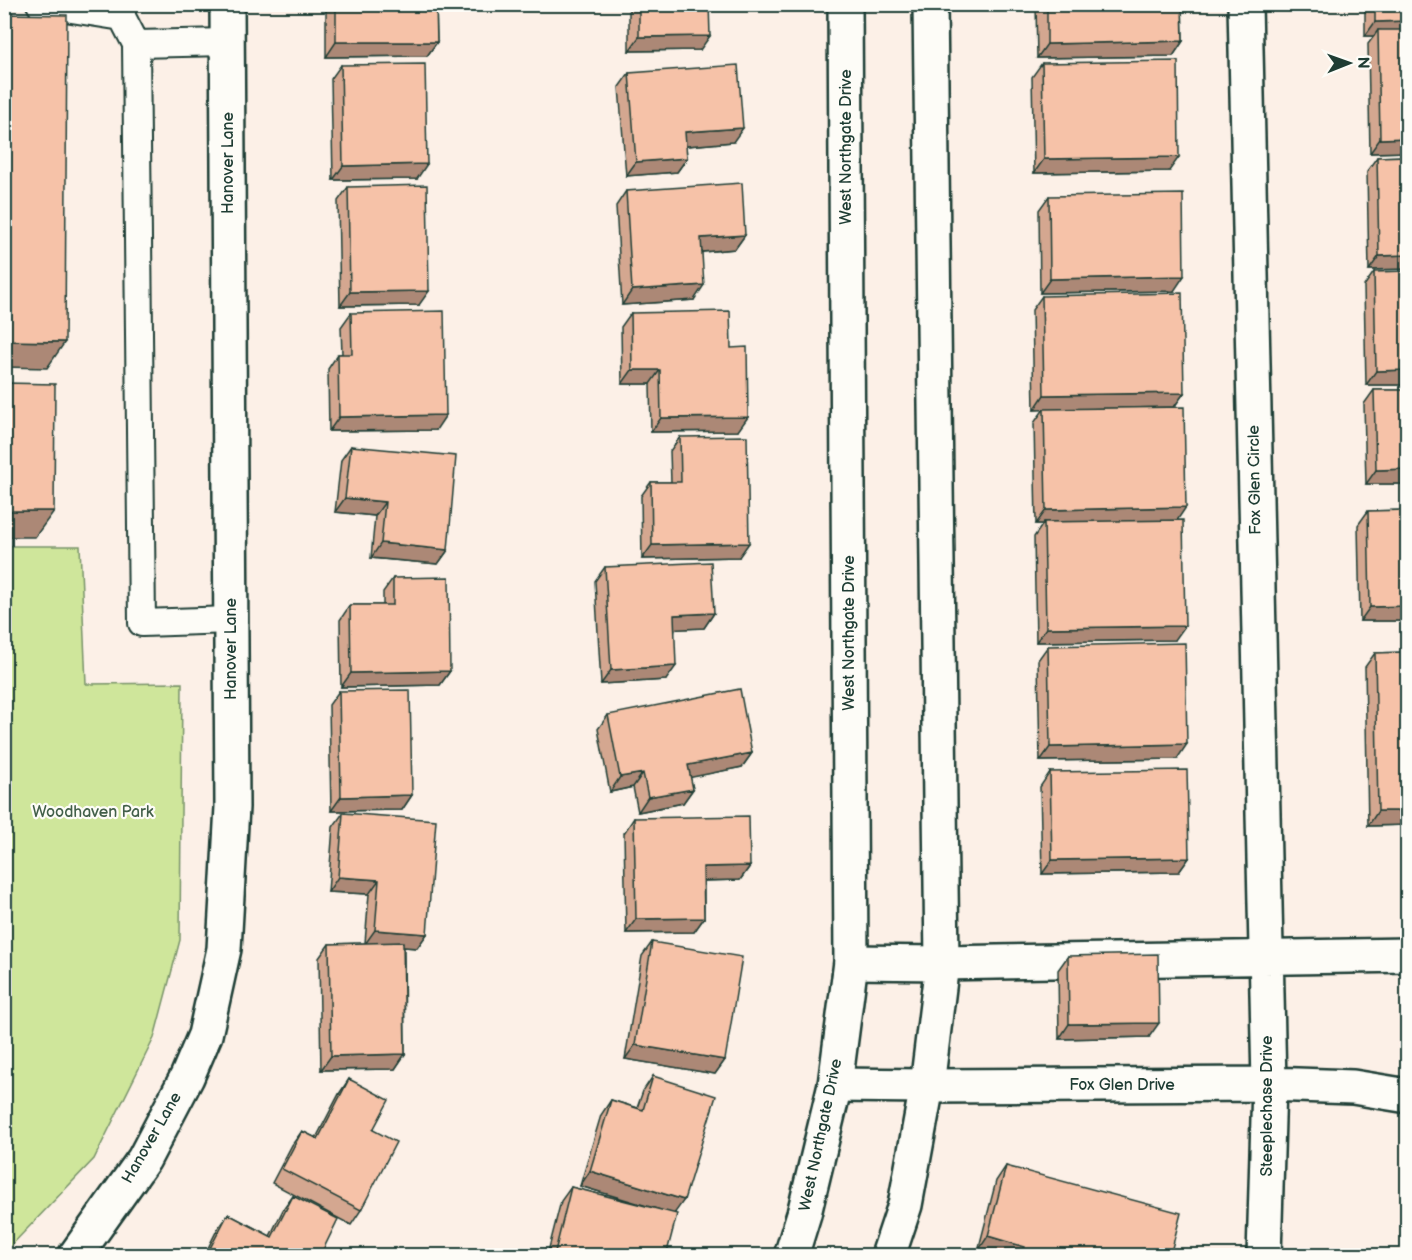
<svg xmlns="http://www.w3.org/2000/svg" width="1412" height="1260" viewBox="0 0 1412 1260" font-family="'Balsamiq Sans',sans-serif">
<rect width="100%" height="100%" fill="#fcf0e7"/>
<filter id="ink" filterUnits="userSpaceOnUse"><feTurbulence type="fractalNoise" baseFrequency=".0167" numOctaves="2"/><feDisplacementMap in="SourceGraphic" scale="12" xChannelSelector="R" yChannelSelector="G"/><feConvolveMatrix kernelMatrix="1 2 1 2 8 2 1 2 1" color-interpolation-filters="sRGB"/></filter>
<g filter="url(#ink)">
<path fill="#cfe69b" stroke="#779268" stroke-width="1.5" d="M5,546h75l6,138 96,-1 -2,257 -26,98 -60,121 -89,93z"/>
<g fill="none" stroke-linecap="round" stroke-linejoin="round">
<defs>
<path id="lane" d="M40,4l82,13
M122,4v13l14,27 6,579 89,-3
M136,44l91,-2"/>
<path id="street" d="M1245,4l24,1080 -5,172
M851,962l91,1 466,-8
M835,1085l92,1 342,-2 84,3 55,9
M75,1256l69,-97 43,-82 18,-42 19,-86 8,-142 -5,-803"/>
<path id="secondary" d="M791,1256l13,-42 31,-129 16,-123 -6,-958
M888,1256l17,-51 22,-119 15,-123 -12,-959"/>
</defs>
<use href="#lane" stroke="#1f3d34" stroke-width="30"/>
<use href="#street" stroke="#1f3d34" stroke-width="38"/>
<use href="#secondary" stroke="#1f3d34" stroke-width="38"/>
<use href="#lane" stroke="#fdfcf7" stroke-width="26"/>
<use href="#street" stroke="#fdfcf7" stroke-width="33"/>
<use href="#secondary" stroke="#fdfcf7" stroke-width="33"/>
</g>
<path fill="#d4a790" stroke="#1f3d34" stroke-width="1.5" d="M326,4h110l1,38 -10,14 -101,1z
M629,4h80l-9,46 -71,1z
M1036,4h146l1,37 -10,15 -136,2z
M1365,4h42v148l-37,1 -2,-109 6,-8h-9z
M1042,63l127,108 -135,2 -2,-96z
M341,65l76,114 -84,1 -2,-101z
M629,73l104,69 -47,4 1,12 -10,14 -51,4 -7,-89z
M1407,156v113l-38,1 -2,-99 10,-14z
M348,187l71,118 -79,1 -2,-105z
M626,191l119,44 -10,14 -33,3 -8,48 -72,5 -6,-99z
M1049,196l125,95 -134,2 -1,-83z
M1374,272l33,113h-41l-2,-99z
M1042,296l142,97 -10,14 3,113 -2,120 -139,2 -2,-105 9,-13h-7l-2,-101 10,-14 -10,1 -2,-100z
M351,313l85,117 -107,1 -1,-62 10,-15h4l-1,-27z
M631,313l100,35 7,83 -87,1 -1,-48h-28l-1,-57z
M1374,390h33v94h-41l-2,-80z
M680,437l59,120 -97,2 -1,-63 10,-14h20l-1,-31z
M351,446l97,104 -10,14 -67,-6 4,-42 -40,-4 6,-52z
M1407,510v111h-47l-2,-96 10,-14z
M605,567l109,46 -10,15 -29,1 -9,51 -65,4 -6,-103z
M393,578l57,93 -10,14 -99,2 -1,-67 10,-15h33v-13z
M1048,646l129,113 -137,2 -2,-101z
M1407,652v173l-39,1 -3,-159 10,-14z
M339,691l73,104 -10,15 -71,1 -2,-106z
M608,715l144,38 -10,14 -52,10 3,12 -10,14 -45,9 -5,-25 -23,5 -12,-63z
M1050,772l139,86 -10,14 -137,2 -2,-87z
M343,813l84,121 -10,14 -13,-1 1,107 -10,15 -74,1 -2,-112 10,-14 36,-1 4,-49 -41,-2 5,-65z
M634,818l116,48 -10,14 -36,1v37l-10,14 -68,1 -2,-100z
M652,942l73,118 -10,14 -90,-15 17,-103z
M1068,956l81,81 -90,2 -1,-69z
M653,1076l22,137 -9,43h-119l14,-55 10,-14 83,21 -74,-22 21,-71 10,-15 26,8 6,-17z
M349,1079l24,51 -12,80 -10,15 -79,-42 20,-38 10,-14 14,7 23,-44z
M1006,1166l164,90h-175l-17,-5 18,-70z
M293,1196l27,60h-116l14,-28 10,-14 42,22 13,-26z"/>
<path fill="#ac8876" stroke="#1f3d34" stroke-width="1.5" d="M1407,21v14l-29,-5 -4,6h-9l10,-14z
M710,36l-10,14 -71,1 10,-14z
M1183,41l-10,15 -136,2 10,-14z
M336,42h101l-10,14 -101,1z
M743,128l-10,14 -58,5 10,-15z
M1407,138v14l-37,1 10,-14z
M1179,157l-10,14 -135,2 10,-14z
M687,158l-10,14 -51,4 10,-14z
M427,164l-10,15 -84,1 10,-14z
M745,235l-10,14 -44,4 10,-15z
M1407,255v14l-38,1 10,-14z
M1184,276l-10,15 -134,2 10,-14z
M704,285l-10,15 -72,5 10,-15z
M429,291l-10,14 -79,1 10,-14z
M4,341l61,1 -18,26 -43,-1z
M632,370h28l-10,14h-28z
M1407,370v15h-41l10,-14z
M1184,393l-10,14 -140,3 10,-15z
M446,415l-10,15 -107,1 10,-14z
M748,417l-10,14 -87,1 10,-14z
M1407,469v15h-41l10,-14z
M345,498l40,4 -10,14 -40,-4z
M1186,507l-10,15h-132l-1,2h-7l10,-14z
M4,511h50l-19,26h-31z
M381,543l67,7 -10,14 -67,-6z
M749,543l-10,14 -97,2 10,-14z
M1407,606v15h-47l10,-14z
M714,613l-10,15 -40,2 10,-15z
M1185,626l-10,14 -139,2 10,-14z
M676,666l-10,14 -65,4 10,-14z
M450,671l-10,14 -99,2 10,-14z
M1187,744l-10,15 -137,2 10,-14z
M752,753l-10,14 -64,13 10,-15z
M643,773l-10,14 -23,5 10,-15z
M693,789l-10,14 -45,9 10,-15z
M412,795l-10,15 -71,1 10,-14z
M1378,811h29v14l-39,1z
M1189,858l-10,14 -137,2 10,-14z
M750,866l-10,14 -47,1 10,-14z
M338,877l41,3 -10,14 -41,-2z
M704,918l-10,14 -68,1 10,-14z
M375,930l52,4 -10,14 -52,-4z
M1159,1023l-10,14 -90,2 10,-15z
M635,1045l90,15 -10,14 -90,-15z
M405,1054l-10,15 -74,1 10,-14z
M590,1171l94,29 -10,14 -94,-28z
M988,1236l37,11 -7,9h-23l-17,-5z"/>
<path fill="#f6c2a8" stroke="#1f3d34" stroke-width="1.5" d="M336,4h100l1,38h-101z
M639,4h70l1,32 -71,1z
M1047,4h135l1,37 -136,3z
M1375,4h32v17l-32,1z
M4,14l63,1 -2,327 -61,-1z
M1378,30h29v108l-27,1z
M1178,61l1,96 -135,2 -2,-96z
M425,64l2,100 -84,2 -2,-101z
M738,65l5,63 -58,4 2,26 -51,4 -7,-89z
M1407,156v99l-28,1 -2,-99z
M742,183l3,52 -44,3 3,47 -72,5 -6,-99z
M427,185l2,106 -79,1 -2,-105z
M1183,194l1,82 -134,3 -1,-83z
M1407,271v99l-31,1 -2,-99z
M1182,293l2,100 -140,2 -2,-99z
M444,311l2,104 -107,2 -1,-63h14l-1,-41z
M730,311l1,37 16,-1 1,70 -87,1 -1,-48h-28l-1,-57z
M4,383l51,1 -1,127h-50z
M1374,390h33v79l-31,1z
M1184,407l2,100 -140,3 -2,-101z
M747,436l2,107 -97,2 -1,-63h30l-1,-45z
M351,446l105,10 -8,94 -67,-7 4,-41 -40,-4z
M1407,510v96l-37,1 -2,-96z
M1183,520l2,106 -139,2 -2,-106z
M711,562l3,51 -40,2 2,51 -65,4 -6,-103z
M449,577l1,94 -99,2 -1,-68h43v-27z
M1185,643l2,101 -137,3 -2,-101z
M1407,652v159h-29l-3,-158z
M740,689l12,64 -64,12 5,24 -45,8 -5,-24 -23,4 -12,-62z
M410,690l2,105 -71,2 -2,-106z
M1187,770l2,88 -137,2 -2,-88z
M343,813l93,7 -9,114 -52,-4 4,-50 -41,-3z
M749,816l1,50 -47,1 1,51 -68,1 -2,-101z
M403,942l2,112 -74,2 -2,-112z
M652,942l90,15 -17,103 -90,-15z
M1158,954l1,69 -90,1 -1,-68z
M653,1076l63,20 -32,104 -94,-29 21,-71 32,10z
M349,1079l40,21 -16,30 23,12 -35,68 -79,-41 20,-38 16,8z
M1006,1166l175,47 -11,43h-148l3,-9 -37,-11z
M571,1187l106,27 -11,42h-112z
M293,1196l45,23 -18,37h-114l22,-42 44,23z"/>
</g>
<g text-anchor="middle" dominant-baseline="central" stroke-width="4.5" stroke-linejoin="round" paint-order="stroke">
<g font-size="16" fill="#1f3d34" stroke="#fdfcf7">
<text transform="translate(846 147) rotate(-90)">West Northgate Drive</text>
<text transform="translate(228 163) rotate(-90)">Hanover Lane</text>
<text transform="translate(1255 480) rotate(-91)">Fox Glen Circle</text>
<text transform="translate(849 633) rotate(-90)">West Northgate Drive</text>
<text transform="translate(231 649) rotate(-90)">Hanover Lane</text>
<text x="1122" y="1085">Fox Glen Drive</text>
<text transform="translate(1267 1106) rotate(-90)">Steeplechase Drive</text>
<text transform="translate(821 1135) rotate(-78)">West Northgate Drive</text>
<text transform="translate(152 1138) rotate(-60)">Hanover Lane</text>
</g>
<g font-size="16" fill="#425f49" stroke="#fdfcf7">
<text x="93" y="812">Woodhaven Park</text>
</g>
</g>
<rect width="1412" height="1260" fill="none" stroke="#fdfcf7" stroke-width="24"/>
<rect x="12" y="12" width="1388" height="1236" fill="none" stroke="#1f3d34" stroke-width="2" filter="url(#ink)"/>
<g transform="translate(1349 63) rotate(89)" stroke="#fdfcf7" stroke-width="4.5" paint-order="stroke">
<path d="M0-4.5L10 22L0 15L-10 22Z" fill="#1f3d34"/>
<text y="-9" font-size="16" font-weight="bold" text-anchor="middle" fill="#1f3d34">N</text>
</g>
</svg>
